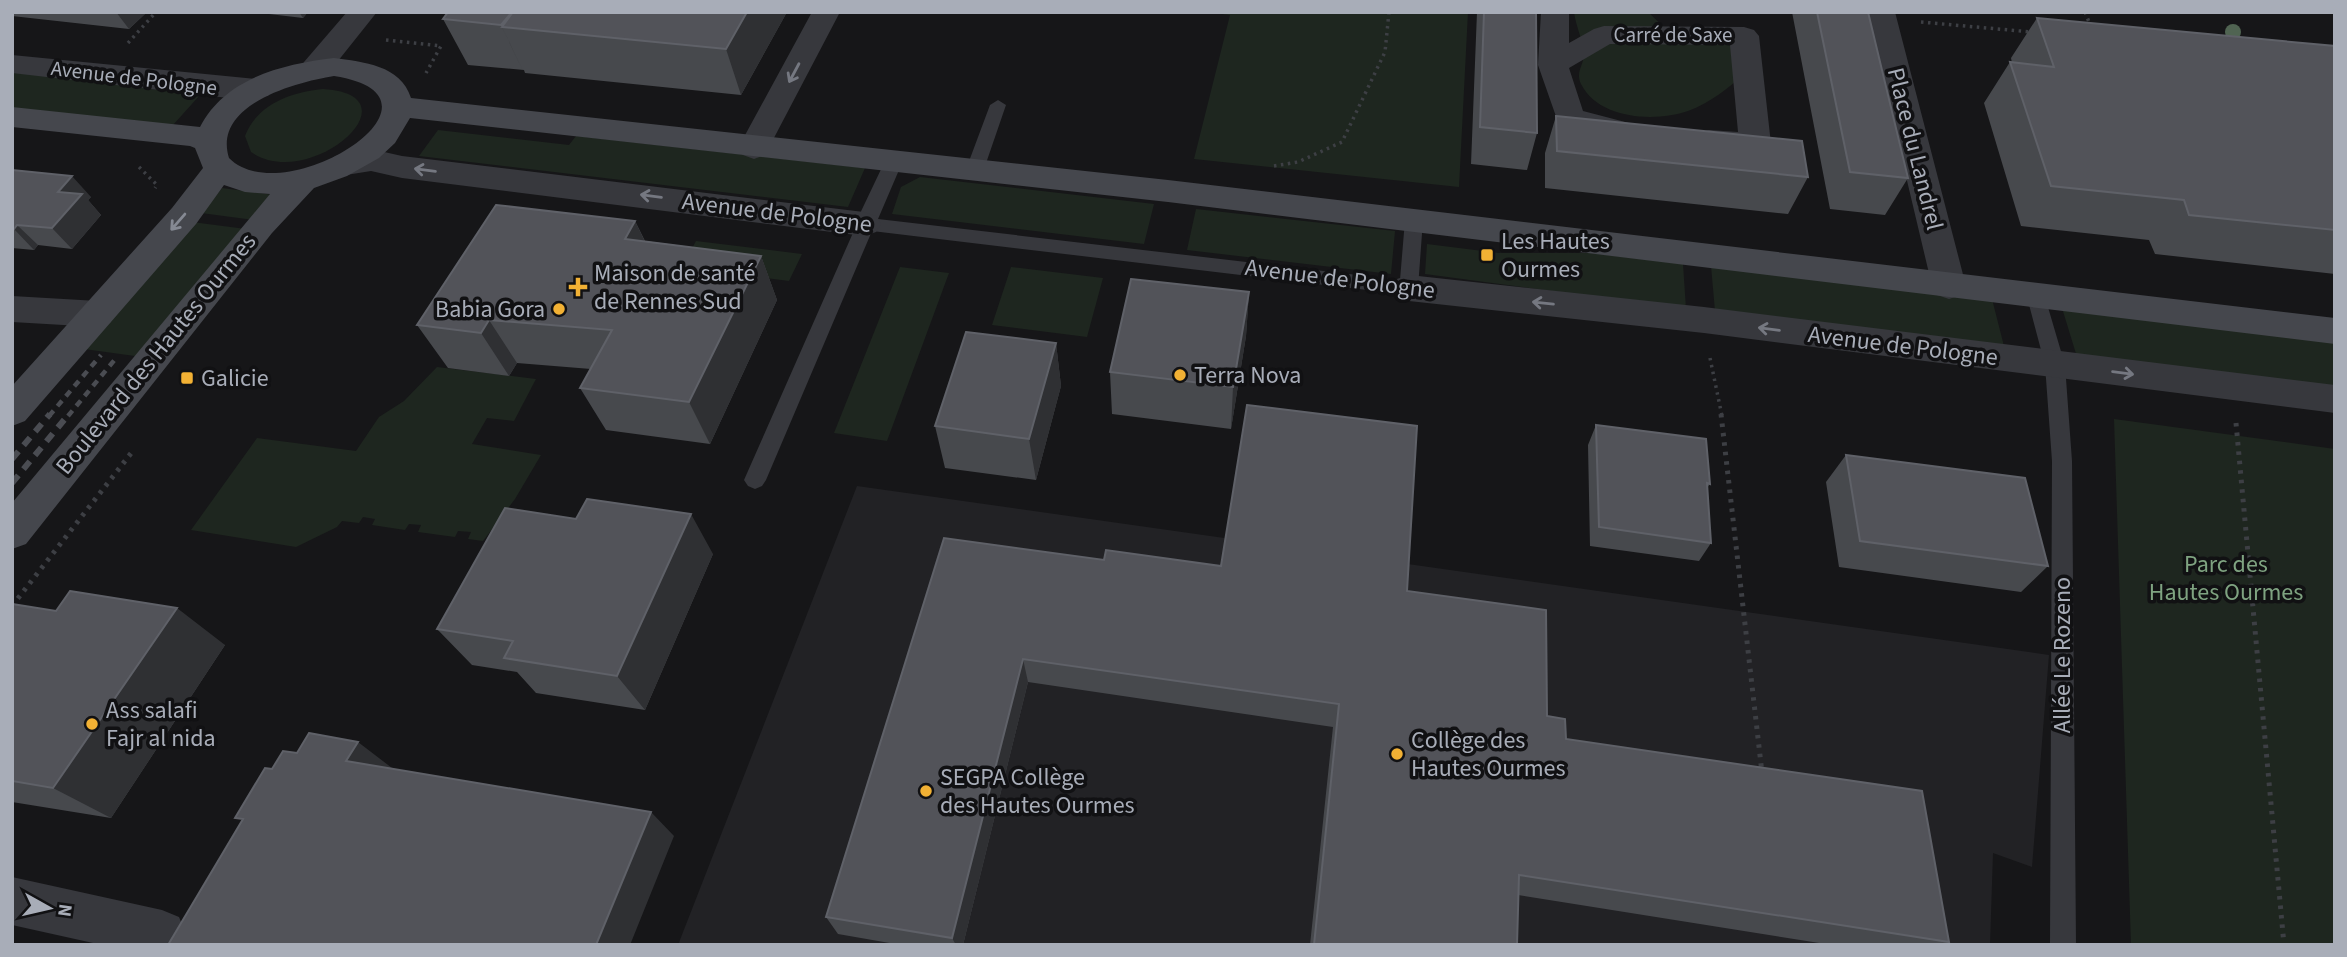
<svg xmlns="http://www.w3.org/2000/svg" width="2347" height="957" viewBox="0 0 2347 957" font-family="'Source Sans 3',sans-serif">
<rect width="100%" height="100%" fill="#161618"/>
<path fill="#222225" d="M857,486l1192,169 -17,212 -39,-14 -3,92h-1312z"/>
<path fill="#1e261f" d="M1206,12h262l-9,175 -265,-28 36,-144z
M1574,12h74l21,20 65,13 12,27c-17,16 -36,31 -58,39 -32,11 -89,9 -107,-27 -6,-12 3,-19 3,-30 -1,-14 -8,-27 -10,-42z
M12,72l188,23 -27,30 -161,-15z
M323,89c98,6 -13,104 -72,63l-6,-16c12,-32 47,-44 78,-47z
M438,130l131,15 7,-9 289,32 -17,39 -429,-51z
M920,177l234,27 -10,40 -252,-30 9,-27z
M222,188l52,7 -20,25 -53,-7z
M1196,209l199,22 -4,43 -204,-24z
M192,222l54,7 -104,128 -58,-8z
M696,241l106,13 -13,27 -107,-14z
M1427,244l72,9h91l93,11 3,45 -261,-35z
M1711,266l281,33 12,47 -289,-35z
M900,267l49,6 -62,168 -53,-8z
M1011,267l92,11 -16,59 -95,-12z
M2062,308l273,32v46l-258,-29z
M437,367l99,12 -22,42 -27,-3 -15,26 69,11 -26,44 -32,42 -15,-2 3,-7 -13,-1 -3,6 -37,-5 3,-7 -12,-1 -4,6 -33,-5 3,-6 -12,-2 -4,6 -17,-2 -5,6 -41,20 -105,-17 66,-92 99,13 23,-34 25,-16z
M2114,419l221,30v496h-204z"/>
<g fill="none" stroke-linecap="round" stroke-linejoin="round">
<path stroke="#3d3f44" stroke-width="3.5" stroke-dasharray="2.5 4.5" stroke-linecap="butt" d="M2085,12l6,15
M1921,22l110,10
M386,40l55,6 -15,27
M128,43l28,-31
M1274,166l24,-4 44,-20 43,-90 4,-40
M139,167l18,18 -2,3
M1710,358l12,58"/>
<path stroke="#3d3f44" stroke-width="5" stroke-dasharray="3.5 6" stroke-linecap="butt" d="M1721,414l41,359
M2236,423l48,522
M12,606l120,-154"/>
<path fill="#37383d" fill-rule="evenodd" d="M998,100l8,5 -23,67 -9,6 -6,-2 -3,-4 25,-67z
M893,157l9,6 -24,56 522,61 5,-60 3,-4h12l3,4 -5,68 -2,5 -7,2 -537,-64 -106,249 -4,6 -7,3 -7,-3 -4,-6 112,-254 -1,-2 29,-61z
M2036,290l7,2 2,5 20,68 7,96 4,484h-26l2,-484 -7,-96 -18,-68 2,-5z"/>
<path fill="#37383d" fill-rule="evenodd" d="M347,12h30l-51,64 -11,3 -11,-3 -4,-7 4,-7z
M812,12h28l-75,143 -11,4 -11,-4 -5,-7z
M1541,12h28v31l25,-14 10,-3 140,1 10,3 5,6 12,108 -5,7c-20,6 -48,2 -68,-4l-5,-7 5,-7 11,-3 29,2 -8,-87 -120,-1 -41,24 14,43 46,12 5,7 -5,7 -11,3 -59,-15 -21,-60z
M1867,12h28l71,274 -5,9 -12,4 -12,-4 -5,-9z
M12,55l245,24 11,3 4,7 -4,7 -31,3 -225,-26z
M371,149l31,7 462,56 12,4 5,8 -5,8 -12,4 -462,-58 -31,-7 -25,4 -11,-3 -5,-8 5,-8z
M1409,275l295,32 631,78v28l-631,-80 -295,-32 -12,-4 -5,-9 5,-9z
M12,296l86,5 12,4 6,9 -6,9 -12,4 -86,-5z
M12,877l150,33 17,7 7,17 -4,11h-80l-90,-20z"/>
<path fill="#45474d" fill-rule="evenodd" d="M334,58c29,4 67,7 77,40l757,82 1167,138v26l-1167,-142 -758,-84 -15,25 -16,15 -32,18 -33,12 -42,45 -246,311 -14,5v-46l258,-309 -25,-2 -21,-7 -28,39 -171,197 -13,5v-40l160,-178 31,-40 -8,-20 -5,-2 -178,-19v-20l188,20c25,-49 83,-63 134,-69zM334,76c134,21 -50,138 -105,82 -17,-54 68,-76 105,-82z"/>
<path stroke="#4a4c52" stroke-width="4.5" stroke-dasharray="7 6" stroke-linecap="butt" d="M49,416l52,-61
M68,416l49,-59"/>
<path stroke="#4a4c52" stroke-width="6" stroke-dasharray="10 8" stroke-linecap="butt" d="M12,459l38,-45
M12,483l57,-69"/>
</g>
<circle fill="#506452" cx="2233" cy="32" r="8"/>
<path fill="#47494d" d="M12,12h135l-18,17 -117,-13z
M252,12h56l-5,6z
M787,12l-46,83 -216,-22 -1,-3 -56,-5 -25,-46z
M1477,12h59l1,121 -10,37 -56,-6z
M1792,12h76l40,166 -23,37 -55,-6z
M2037,18l298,28v228l-180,-20 -6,-14 -128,-14 -37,-123 26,-41 2,1 -1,-5z
M1556,116l252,61 -20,37 -243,-26v-35z
M12,170l79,27 -3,3 13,15 -29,34 -34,-4 -4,5 -22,-2z
M635,221l10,20 116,15 16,44 -67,144 -104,-14 -26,-42 11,-19 -74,-6 -8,13 -61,-8 -31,-43z
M1249,292l-3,44 -15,93 -119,-15 -2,-42z
M1056,343l5,43 -25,94 -91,-12 -10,-42z
M1596,425l114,59 -3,4 4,55 -12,18 -109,-15 -2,-101z
M1846,455l202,111 -27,26 -182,-25 -13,-85z
M944,538l160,22 303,31 140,125 19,23 383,203 -4,3h-113l-314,-50 -1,50h-207l23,-218 -305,-45 -65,263h-62l-63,-11 -12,-17z
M713,554l-68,156 -109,-17 -19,-21 -45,-7 -35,-36z
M12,604l213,41 -114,173 -99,-16z"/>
<path fill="#2f3033" d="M116,12h31l-18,17z
M299,12h9l-5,6z
M512,12h10l-20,15 21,44 -22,-46z
M747,12h40l-46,83 -15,-46z
M72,176l19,21 -3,3 13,15 -29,34 -20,-21 6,-36z
M635,221l21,44 -31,-26z
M17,225l21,20 -4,5 -20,-21z
M761,256l16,44 -67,144 -21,-42z
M1249,292l-3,44 -15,93 2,-42z
M489,320l28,43 -8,13 -28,-43z
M1056,343l5,43 -25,94 -7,-41z
M691,514l22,40 -68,156 -28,-34z
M177,608l48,37 -114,173 -58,-30z
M1023,659l5,23 -65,263h-7l-4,-7z
M358,742l34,26 -11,19 -35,-26z
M651,812l23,24 -44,109h-34z"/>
<path fill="#525359" stroke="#5f6168" stroke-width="2" d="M448,12h64l-11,13 -58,-6z
M513,12h234l-21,37 -224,-22z
M1484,12h52l1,121 -57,-6z
M1817,12h51l40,166 -58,-6z
M2037,18l298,28v184l-146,-15 -5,-15 -133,-14 -41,-124 44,5z
M1556,116l246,25 6,36 -251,-26z
M12,170l60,6 -14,16 24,2 -30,34 -35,-3 -3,4h-2z
M496,205l139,16 -10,18 136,17 -72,146 -109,-14 32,-58 -123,-10 -8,13 -64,-8z
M1131,279l118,13 -16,95 -123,-15z
M966,332l90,11 -27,96 -94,-13z
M1247,405l170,21 -10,165 139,19 1,106 18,3 1,20 356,52 27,151 -430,-67 -2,70h-203l25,-241 -316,-45 -71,279 -126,-21 118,-379 160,22 2,-10 115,16z
M1596,425l110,14 4,45 -3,-1 4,60 -112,-16z
M1846,455l179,23 23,88 -188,-25z
M587,499l104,15 -74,162 -113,-18 9,-17 -76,-12 68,-121 71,11z
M70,591l107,17 -124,180 -41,-7v-177l44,7z
M309,733l49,9 -12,19 305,51 -55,133h-428l75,-126 -8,-1 30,-50 7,1 11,-18 14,2z"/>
<defs><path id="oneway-shaft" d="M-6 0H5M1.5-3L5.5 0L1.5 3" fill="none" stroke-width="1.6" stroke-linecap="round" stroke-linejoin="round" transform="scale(1.75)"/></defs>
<g stroke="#757881">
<use href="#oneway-shaft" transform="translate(794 73) rotate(118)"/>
<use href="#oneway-shaft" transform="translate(425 170) rotate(-173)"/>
<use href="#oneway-shaft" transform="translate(651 196) rotate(-173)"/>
<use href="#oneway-shaft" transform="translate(1543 303) rotate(-174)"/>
<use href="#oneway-shaft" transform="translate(1769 329) rotate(-173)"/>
<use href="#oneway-shaft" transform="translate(2123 373) rotate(7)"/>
</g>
<use stroke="#858993" href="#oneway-shaft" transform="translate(178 222) rotate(131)"/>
<g fill="#f2b134" stroke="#111113" stroke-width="2.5">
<rect x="1480" y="248" width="14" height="14" rx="3.5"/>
<path d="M574.5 276.5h7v7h7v7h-7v7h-7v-7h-7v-7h7z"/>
<circle cx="559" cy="309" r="7"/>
<circle cx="1180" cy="375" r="7"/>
<rect x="180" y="371" width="14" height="14" rx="3.5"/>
<circle cx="92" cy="724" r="7"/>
<circle cx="1397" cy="754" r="7"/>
<circle cx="926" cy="791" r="7"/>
</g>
<g text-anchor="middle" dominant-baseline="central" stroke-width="7" stroke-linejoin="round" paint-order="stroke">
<g font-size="21" fill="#a8adb8" stroke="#111113">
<text x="1673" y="35">Carré de Saxe</text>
<text transform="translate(134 78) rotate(7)">Avenue de Pologne</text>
</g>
<g font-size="24" fill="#a8adb8" stroke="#111113">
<text transform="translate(1915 149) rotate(76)">Place du Landrel</text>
<text transform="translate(777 213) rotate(7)">Avenue de Pologne</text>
<text transform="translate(1340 279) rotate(7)">Avenue de Pologne</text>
<text transform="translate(1903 346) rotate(7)">Avenue de Pologne</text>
<text transform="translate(156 354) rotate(-51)">Boulevard des Hautes Ourmes</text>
<text transform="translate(2062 655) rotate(-90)">Allée Le Rozeno</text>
</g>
<g font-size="24" fill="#a8adb8" stroke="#111113" text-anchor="start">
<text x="1501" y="241">Les Hautes<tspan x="1501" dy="28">Ourmes</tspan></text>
<text x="594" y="273">Maison de santé<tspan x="594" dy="28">de Rennes Sud</tspan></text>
<text x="545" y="309" text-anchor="end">Babia Gora</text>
<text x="1194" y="375">Terra Nova</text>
<text x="201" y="378">Galicie</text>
<text x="106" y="710">Ass salafi<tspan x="106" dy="28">Fajr al nida</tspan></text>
<text x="1411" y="740">Collège des<tspan x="1411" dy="28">Hautes Ourmes</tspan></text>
<text x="940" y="777">SEGPA Collège<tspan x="940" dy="28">des Hautes Ourmes</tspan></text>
</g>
<g font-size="24" fill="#7fa381" stroke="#111113">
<text x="2226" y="564">Parc des<tspan x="2226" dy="28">Hautes Ourmes</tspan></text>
</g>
</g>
<rect width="2347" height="957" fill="none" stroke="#a8adb8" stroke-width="28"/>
<g transform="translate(49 908) rotate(98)" stroke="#111113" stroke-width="5" paint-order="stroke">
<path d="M0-5L12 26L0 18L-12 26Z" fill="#a8adb8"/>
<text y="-10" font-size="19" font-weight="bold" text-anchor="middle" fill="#a8adb8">N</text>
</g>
</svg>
